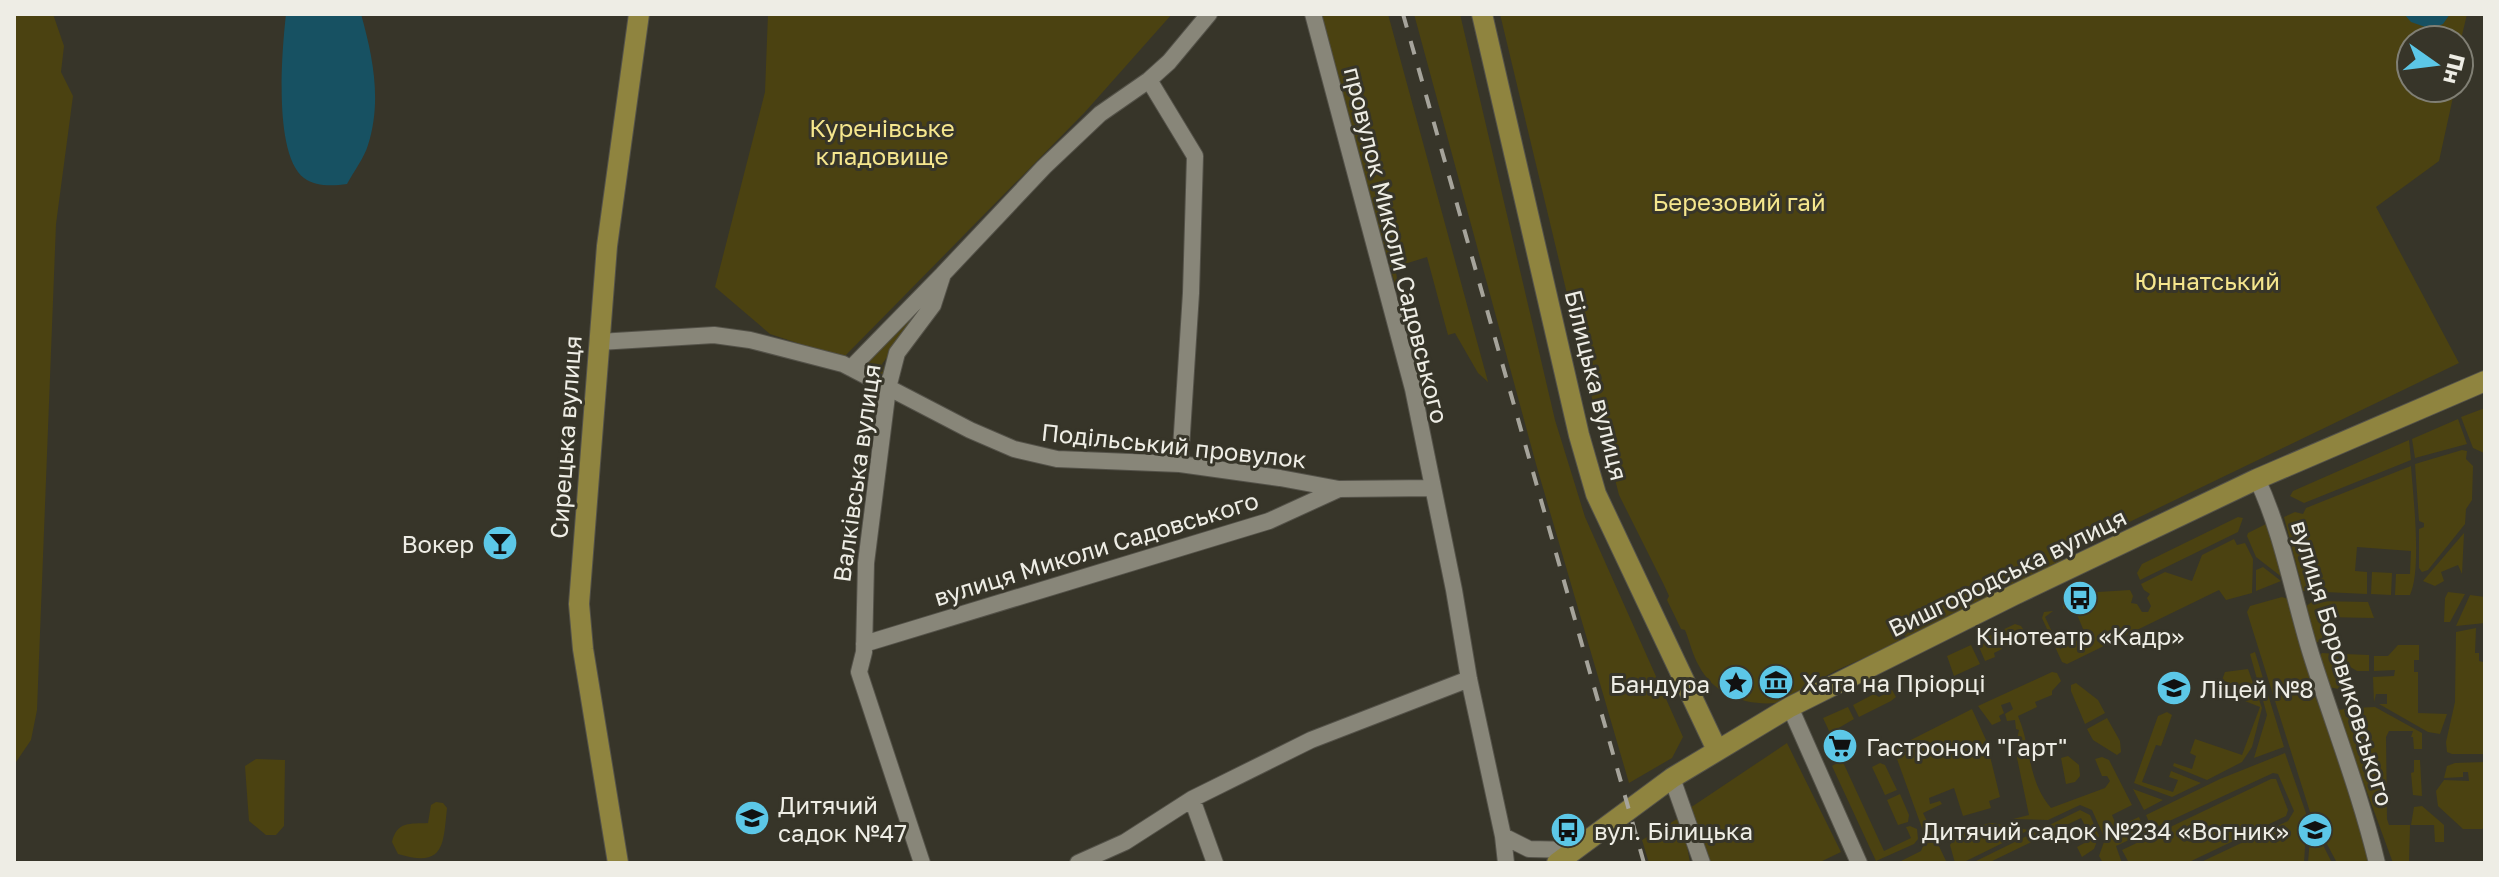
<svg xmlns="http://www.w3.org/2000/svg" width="2499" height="877" viewBox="0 0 2499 877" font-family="'Golos Text',sans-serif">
<rect width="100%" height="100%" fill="#373529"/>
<path fill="#4b4211" d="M14,14h39l11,32 -3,26 12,24 -17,128 -19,486 -6,30 -17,25z
M768,14h404l-87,98 -242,246 -73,-24 -55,-47 50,-195z
M1316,14h72l100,368 -10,-9 -23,-40 -7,2 -21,-78 -32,10 3,17h-3z
M1414,14h46l95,406 30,97 98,220 -11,21 -43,25 -93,-319z
M1500,14h967l-8,34v-8h-48v48h44l-16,73 -63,46 83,156 -398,192 3,8 -53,28 -5,-9 -12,6 3,8 -90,43 -3,-4 -5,3 1,4 -63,28 -61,33c-30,3 -63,-9 -77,-37 -7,-12 -9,-24 -14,-36l-4,-1 -14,-29 2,-4 -5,-11 -45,-90 -20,-79 -3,-1z
M928,296l-9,19 -37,49 6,10 -3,5 -23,-10v-6z
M2485,408v45h-1l-11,-5 -12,-31z
M2458,419l9,25 -52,14 -3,-19z
M2409,440l2,20 -107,43 -14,-7 3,-5z
M2462,450l5,1 -1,8 7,7 -1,34 -6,9 -1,15 -37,46 -6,2 -3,-4v-39l5,-2v-4l-5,-2 -4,-57z
M2411,466c2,29 11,103 -1,129h-15l1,-21h14l1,-23 -54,-4 -2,24 12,1v22l-64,-3 -19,-74 11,-5 8,2 3,-6z
M2238,517l5,1 -5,14 -98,48 -3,-7 5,-9z
M2266,524l17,54 -27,-21 -9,-21 1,-3z
M2464,533l-2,41 -4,-9 -17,7 3,9 -9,5 -12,-5z
M2234,539l3,6 8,-2 8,16 -1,34 -26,7 -7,-10 -152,74 -5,-2 -20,-44 2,-6 9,-1 -8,6 15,32 26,-13 -13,-31 -10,4v-5l12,-5 2,2 21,-9 32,-2 3,6 -2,7 6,1 5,8h6l3,-6 -4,-8 3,-4 -6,-4 -3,-6 24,-12 27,9 10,-26z
M2263,567l18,14 -25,10v-21z
M2372,572l20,1 -1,22 -20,-1z
M2448,592l17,2 -15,28h-6l1,-24z
M2470,595l15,2v26l-29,3z
M2282,597l9,3 25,99 56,135 9,29h-44l-27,-51 -63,-200 3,-6z
M2313,601l55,1 6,16 -51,-1 -1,23 -6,3 -11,-36z
M2015,624l6,2 6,9 -22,11 -7,-14z
M2476,628l-1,25h4v8l4,1 2,92h-33l-5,-2 -1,-10 9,-40 1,-70z
M1995,633l7,16 -8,4 1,4 -10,4 -8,-19z
M1971,645l9,19 -26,12 -7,-20z
M2398,645h21v15h-5v12h4v41l29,1 -7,20 -12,-2 -49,-28h8v-10h-11l-2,8 -1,-25 21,-1 1,-6 -21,1v-15h14z
M2255,652l29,95 -30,11 13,-43 -17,-61z
M2322,653l15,1 5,12 -3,12 4,5 6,1 1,7 -22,-4 -9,-30z
M2344,654l25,1v16h-12l-10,-6z
M2248,669l14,39 -10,39 -10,15 -35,18 -34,-14 1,-3 18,6 4,-13 -6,-3 5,-14 47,16 18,-48 -15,-6 3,-11 -26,-10 3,-8z
M2052,672l5,1 4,8 -9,10v4l-17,7 2,5 -19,9c14,33 9,64 33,92l54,-20 5,-7 -3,-5h-5l-7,-17 7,-2 7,3 23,45 -20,10 5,12 22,-10 7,15 -30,14 6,17h-19l-4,-7 6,-17 -13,-29 -12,-5 -32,15 -35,-1 16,-4 -13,-62 3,-1 -3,-8 3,-14 -3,-1 -1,-9 -8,1 -2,-7 8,-5 -3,-7 -9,3 3,8 -5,3 2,5 -9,4 -14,-19z
M2076,683l22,17 7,13 -20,11 -14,-33v-6z
M1892,690l4,7 -5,4 -32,16 -6,-12 21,-11 5,3z
M1848,707l6,12 -24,14 -7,-15z
M2375,707l47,26v16h-8l-1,-12h-2l2,-6h-24l-3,6 1,82 2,6h21l-1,38h-16l-56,-153 17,-2 -10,2 2,7 10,-3 -1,-6z
M1972,709l14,31 14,57 -11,4 2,7 -28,8 -9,-28 -25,10 1,6 10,-3 2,3 -19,9 24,50h-50l24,-12 5,-12 -29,-80v-12z
M2167,712l5,3 -11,31 -5,-1 -14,37 31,10 5,-12 -9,-3 2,-6 30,12 -29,14 -38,-14 24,-67z
M2107,718l13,23 1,11 -4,3 -24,-15 -6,-11z
M1787,743l54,109 -23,11h-112l-16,-55z
M2285,753l22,63 -3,47h-105l89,-42 6,-10 -16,-37 -5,-1 -121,56 -6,-14 74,-36z
M2068,756l11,9 1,11 -5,6 -9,2 -5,-26z
M256,759l29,1 -1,66 -8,9h-10l-17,-14 -4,-55z
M1842,760l42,91 27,-13 -5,-11 4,-1 7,3 1,10 -4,5 -38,17 -44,-95z
M2414,760h6l2,36 -9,-1 -2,-22 3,-1z
M2485,762v64l-3,3h-19l-25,-23 -2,-15 8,-11 25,1 -1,-9h-5v5l-19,1 3,-12 8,-3z
M1880,763l5,2 12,25 -12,5 -13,-28z
M2271,779h5l12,31 -2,6 -99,47h-58l-7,-13z
M2133,789l30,11 -19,10z
M1900,794l9,21 -1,7 -10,3 -11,-25z
M436,802l7,1 4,5c-4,37 -2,60 -49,46l-6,-12c5,-21 18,-18 36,-19l3,-18z
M2422,806l22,19v17h-9l-1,-17h-23l3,-18z
M2080,810l10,5 9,21 -5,13 -12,8 -5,-10 15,-8 -11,-21 -93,45h-16z
M1677,819l8,16 5,28h-41l-7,-23z
M1992,823l37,7 -67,33h-7l-5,-18c11,-15 26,-20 42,-22z
M2314,833l4,2 14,28h-24l2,-26z"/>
<path fill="#175162" d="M286,14h75c12,43 21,87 7,131 -4,13 -14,26 -21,39 -14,2 -31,3 -43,-6 -31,-24 -22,-127 -18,-164z
M2404,14h46l-7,10 -12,5 -20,-7z"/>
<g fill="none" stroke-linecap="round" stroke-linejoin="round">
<defs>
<path id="minor" d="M1313,14l100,375 41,201 15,89 34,157 3,27
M1149,80l46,76 -4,137 -11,171
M599,342l115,-7 36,5 93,24 127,66 44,19 43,10 123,5 100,14 59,11 93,-1
M851,368l91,-93
M2257,479c26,55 36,117 54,175 22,70 49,138 66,209
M864,644l405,-123 70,-32
M1790,707l69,156
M1672,778l30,85
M1192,799l23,64
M1503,836l26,13 45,1
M922,863l-63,-191 5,-20 2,-89 22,-175 9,-35 36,-48 10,-31 101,-107 56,-53 49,-34 20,-18 40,-48
M1078,863l47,-21 67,-43 119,-59 158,-61"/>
<path id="major" d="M1482,14l97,421 17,59 121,256
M618,863l-35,-214 -4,-45 28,-358 32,-232
M1557,863l115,-85 118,-71 224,-112 243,-116 228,-98"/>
</defs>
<use href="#minor" stroke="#545249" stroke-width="18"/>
<use href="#major" stroke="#545249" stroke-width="22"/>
<use href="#minor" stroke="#888679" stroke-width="16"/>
<use href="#major" stroke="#8f843f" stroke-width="20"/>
<path stroke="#a6a49b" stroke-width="4" stroke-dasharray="14 14" stroke-linecap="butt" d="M1403,14l241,849"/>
</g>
<defs>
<symbol id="bar-disc" viewBox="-11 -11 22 22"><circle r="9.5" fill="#5cc7e7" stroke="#373529"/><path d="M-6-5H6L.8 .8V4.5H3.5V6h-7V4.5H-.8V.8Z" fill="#111"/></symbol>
<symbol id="bus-disc" viewBox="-11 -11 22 22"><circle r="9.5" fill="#5cc7e7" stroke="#373529"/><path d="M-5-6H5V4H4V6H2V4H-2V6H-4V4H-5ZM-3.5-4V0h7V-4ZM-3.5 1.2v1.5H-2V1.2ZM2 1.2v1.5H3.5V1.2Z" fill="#111"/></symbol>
<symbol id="museum-disc" viewBox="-11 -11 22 22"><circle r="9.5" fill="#5cc7e7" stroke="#373529"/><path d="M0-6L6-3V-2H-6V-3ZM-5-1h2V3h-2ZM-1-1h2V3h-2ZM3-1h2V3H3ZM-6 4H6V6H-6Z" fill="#111"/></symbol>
<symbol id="sight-disc" viewBox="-11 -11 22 22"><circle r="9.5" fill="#5cc7e7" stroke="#373529"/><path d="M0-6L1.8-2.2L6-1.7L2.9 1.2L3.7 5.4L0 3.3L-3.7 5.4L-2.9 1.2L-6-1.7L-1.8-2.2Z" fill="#111"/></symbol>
<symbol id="school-disc" viewBox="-11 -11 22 22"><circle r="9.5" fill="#5cc7e7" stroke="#373529"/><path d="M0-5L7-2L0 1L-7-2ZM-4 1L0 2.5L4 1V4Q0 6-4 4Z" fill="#111"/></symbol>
<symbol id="supermarket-disc" viewBox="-11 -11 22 22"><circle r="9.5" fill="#5cc7e7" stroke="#373529"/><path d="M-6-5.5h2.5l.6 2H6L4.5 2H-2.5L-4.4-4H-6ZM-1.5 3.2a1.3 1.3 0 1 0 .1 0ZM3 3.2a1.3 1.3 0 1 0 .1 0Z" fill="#111"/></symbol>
</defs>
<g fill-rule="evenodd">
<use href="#bar-disc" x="480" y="523" width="40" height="40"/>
<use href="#bus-disc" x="2060" y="578" width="40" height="40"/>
<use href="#museum-disc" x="1756" y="662" width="40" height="40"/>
<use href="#sight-disc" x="1716" y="663" width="40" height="40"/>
<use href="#school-disc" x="2154" y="668" width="40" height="40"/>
<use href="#supermarket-disc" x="1820" y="726" width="40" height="40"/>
<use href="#school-disc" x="732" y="798" width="40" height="40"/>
<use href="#bus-disc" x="1548" y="810" width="40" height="40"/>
<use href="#school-disc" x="2295" y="810" width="40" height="40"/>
</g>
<g text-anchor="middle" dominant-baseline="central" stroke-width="6" stroke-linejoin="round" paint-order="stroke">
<g font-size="24" fill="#f5e68d" stroke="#373529">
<text x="882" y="127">Куренівське<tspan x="882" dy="28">кладовище</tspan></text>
<text x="1739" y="201">Березовий гай</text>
<text x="2207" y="280">Юннатський</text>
</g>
<g font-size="24" fill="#eeede5" stroke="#373529">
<text transform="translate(1397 245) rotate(76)">провулок Миколи Садовського</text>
<text transform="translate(1597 385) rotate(76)">Білицька вулиця</text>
<text transform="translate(565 437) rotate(-86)">Сирецька вулиця</text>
<text transform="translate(1174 445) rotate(6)">Подільський провулок</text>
<text transform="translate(856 473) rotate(-82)">Валківська вулиця</text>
<text transform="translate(1096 548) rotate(-17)">вулиця Миколи Садовського</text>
<text transform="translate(2007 572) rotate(-26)">Вишгородська вулиця</text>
<text transform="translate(2343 663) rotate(73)">вулиця Боровиковського</text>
</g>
<g font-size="24" fill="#eeede5" stroke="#373529" text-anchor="start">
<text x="474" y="543" text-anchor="end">Вокер</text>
<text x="2080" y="635" text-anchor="middle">Кінотеатр «Кадр»</text>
<text x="1802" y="682">Хата на Пріорці</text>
<text x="1710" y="683" text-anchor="end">Бандура</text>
<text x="2200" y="688">Ліцей №8</text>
<text x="1866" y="746">Гастроном "Гарт"</text>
<text x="778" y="804">Дитячий<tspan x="778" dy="28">садок №47</tspan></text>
<text x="1594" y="830">вул. Білицька</text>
<text x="2289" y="830" text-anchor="end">Дитячий садок №234 «Вогник»</text>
</g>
</g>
<rect width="2499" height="877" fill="none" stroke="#eeede5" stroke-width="32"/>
<g transform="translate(2435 64) rotate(104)"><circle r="38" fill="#373529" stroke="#807f74" stroke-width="2"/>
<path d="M0-6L14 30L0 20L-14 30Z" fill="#5cc7e7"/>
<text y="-12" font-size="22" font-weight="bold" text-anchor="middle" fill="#eeede5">Пн</text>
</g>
</svg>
